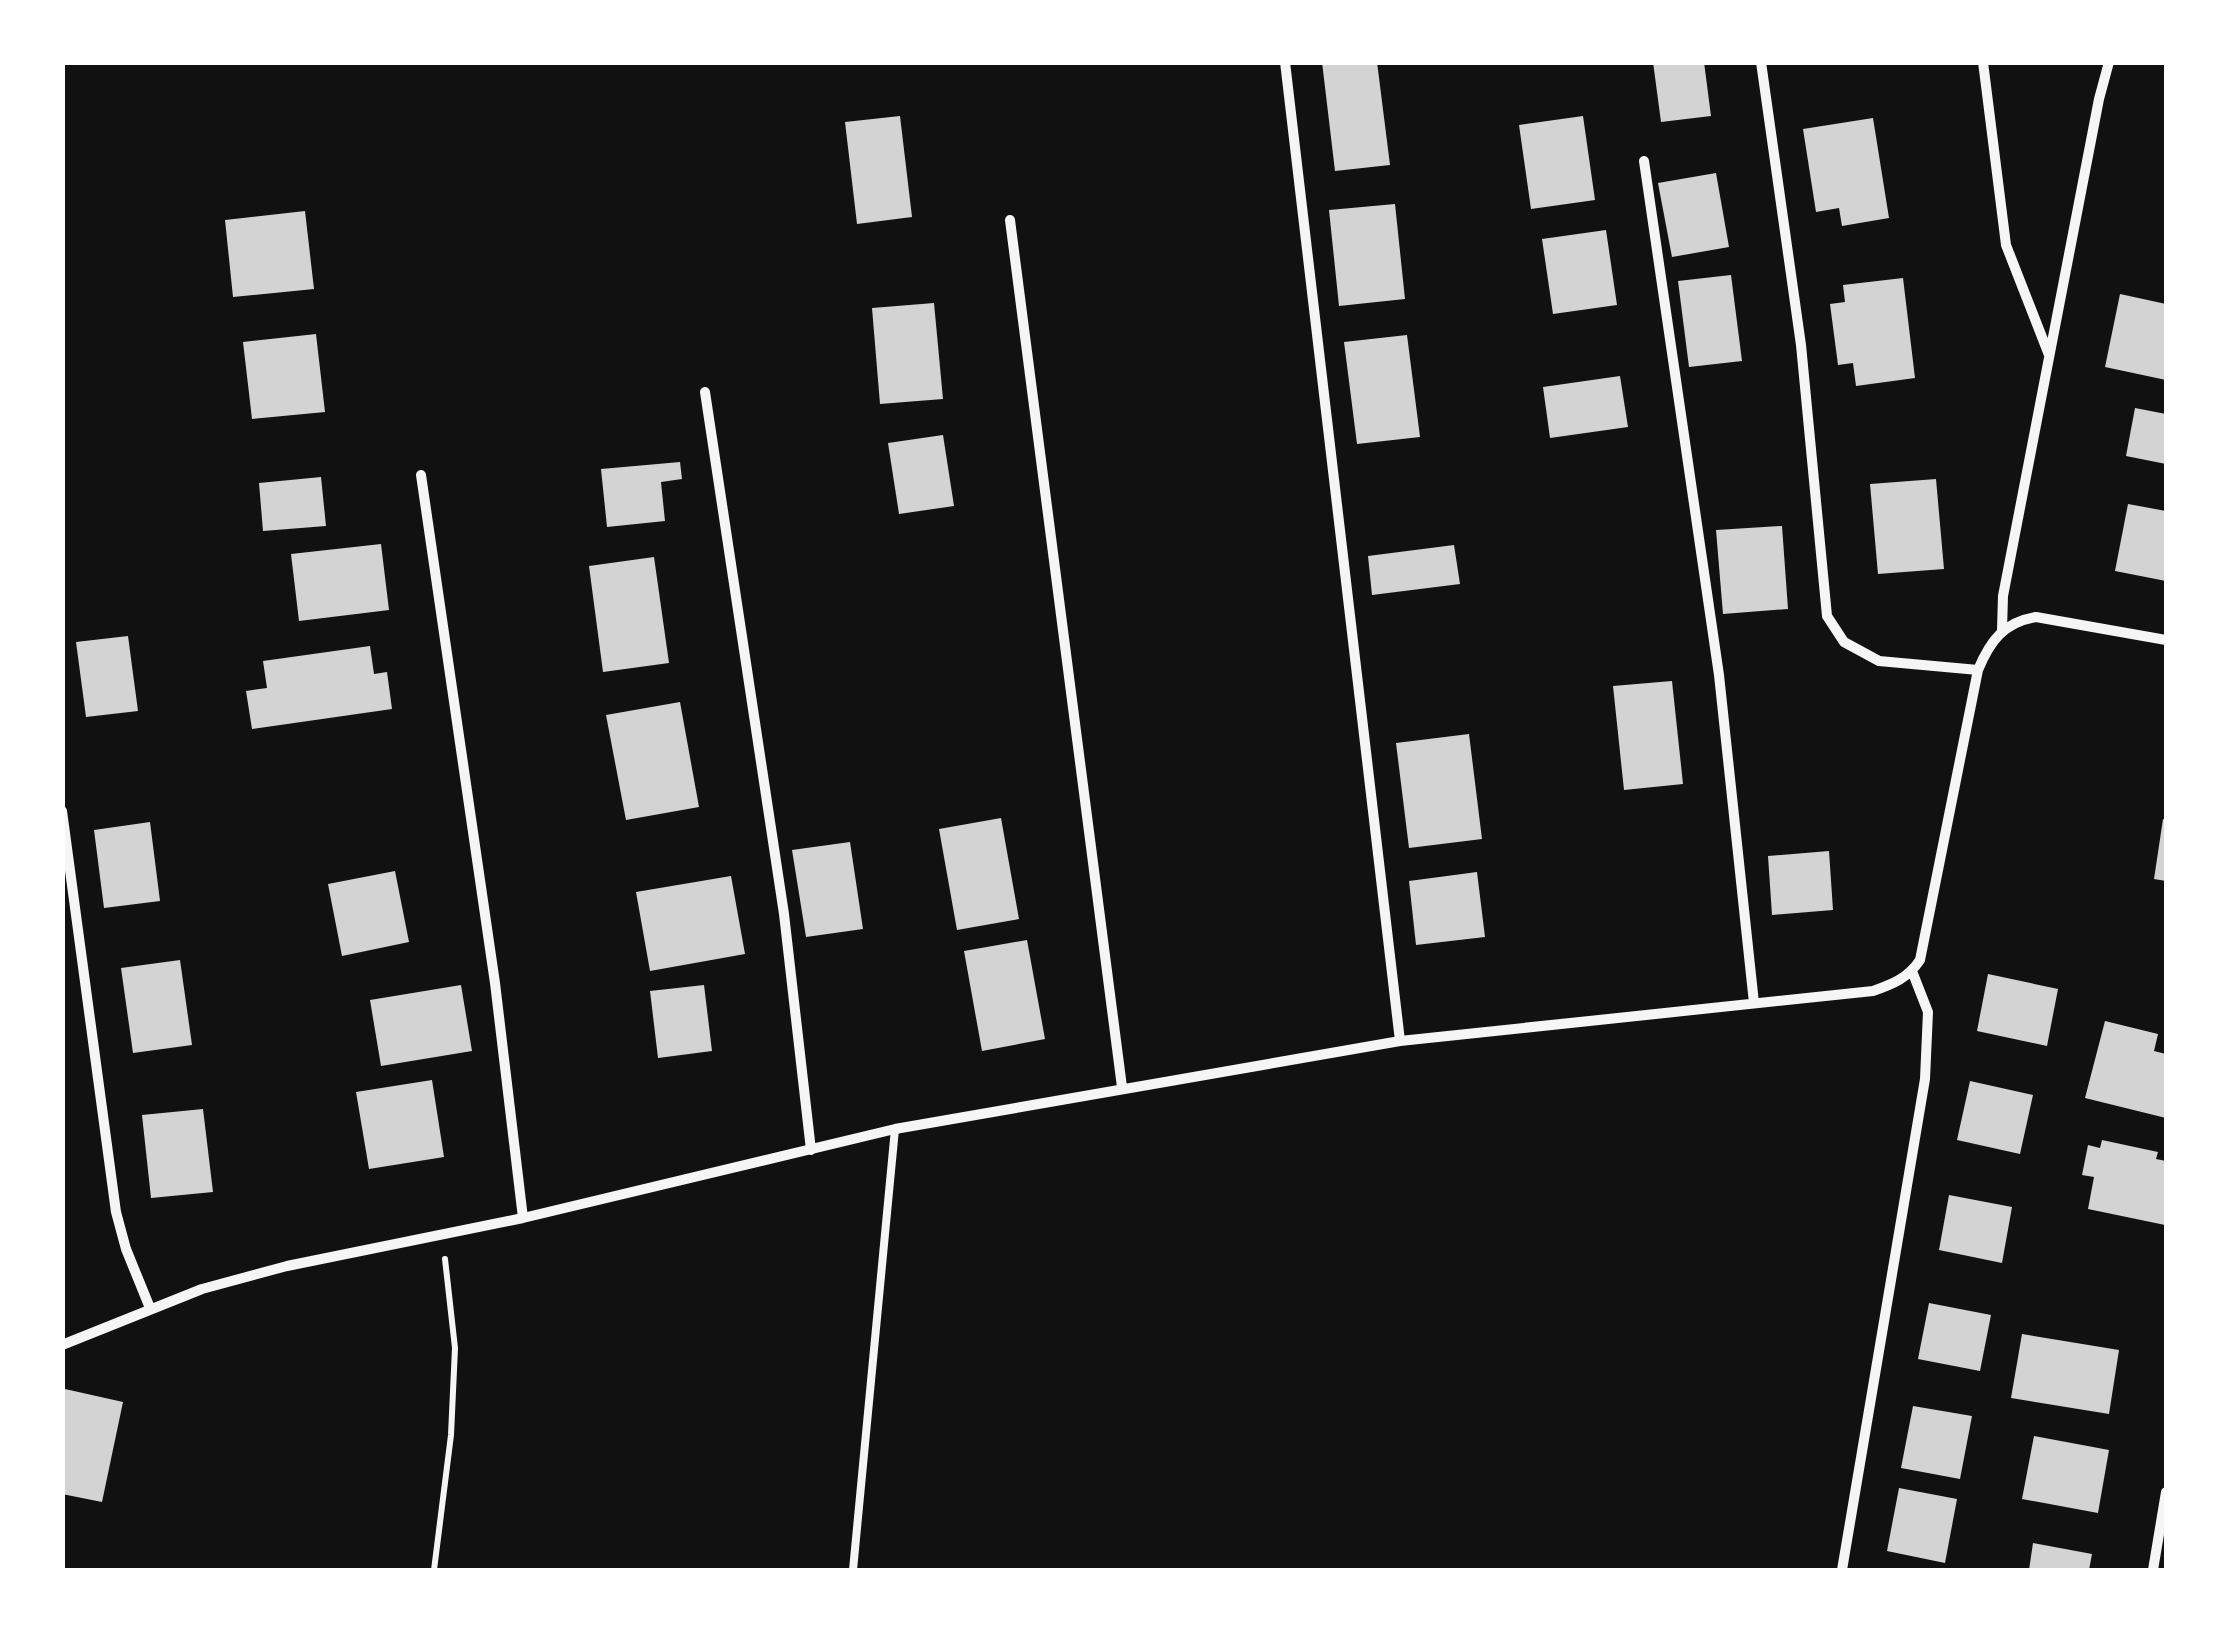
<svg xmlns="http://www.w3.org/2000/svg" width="2229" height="1633" viewBox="0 0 2229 1633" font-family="Barlow,sans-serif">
<rect width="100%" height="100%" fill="#111"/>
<path fill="#d3d3d3" d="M1322,62h55l13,103 -55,6z
M1653,62h51l7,54 -50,6z
M900,116l12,101 -55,7 -12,-102z
M1583,116l12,84 -64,9 -12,-84z
M1873,118l16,100 -47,8 -3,-18 -23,4 -13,-83z
M1716,173l13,74 -57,10 -14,-74z
M1395,204l10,95 -66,7 -10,-96z
M305,211l9,78 -81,8 -8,-77z
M1606,230l11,75 -64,9 -11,-75z
M1731,275l11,86 -53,6 -11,-86z
M1903,278l12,100 -59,8 -3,-23 -15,2 -8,-61 15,-2 -2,-17z
M2120,294l46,10v76l-61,-13z
M934,303l9,96 -63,5 -8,-96z
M316,334l9,78 -73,7 -9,-77z
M1407,335l13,102 -63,7 -13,-102z
M1620,376l8,51 -78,11 -7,-51z
M2135,408l31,6v50l-40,-8z
M943,435l11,71 -55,8 -11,-71z
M680,462l2,17 -21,3 4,39 -58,6 -6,-58z
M321,477l5,49 -63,5 -4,-48z
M1936,479l8,90 -66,5 -8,-90z
M2128,504l38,7v70l-51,-10z
M1782,526l6,83 -65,5 -7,-84z
M381,544l8,66 -90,11 -8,-67z
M1454,545l6,39 -88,11 -4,-39z
M654,557l15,106 -66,9 -14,-106z
M128,636l10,75 -52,6 -10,-75z
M370,646l4,28 13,-2 5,37 -140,20 -6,-38 21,-3 -4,-27z
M1672,681l11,103 -59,6 -11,-104z
M680,702l19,105 -73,13 -20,-105z
M1469,734l13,105 -73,9 -13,-105z
M1001,818l18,101 -62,11 -18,-101z
M2163,819l3,1v61l-12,-2z
M150,822l10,79 -56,7 -10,-78z
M850,842l13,87 -57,8 -14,-87z
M1829,851l4,59 -61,5 -4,-59z
M395,871l14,71 -67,14 -14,-72z
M1477,872l8,65 -69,8 -7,-64z
M731,876l14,78 -95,17 -14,-79z
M1027,940l18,99 -63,12 -18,-100z
M180,960l12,85 -59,8 -12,-85z
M1988,974l70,15 -11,57 -70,-15z
M461,985l11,66 -91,15 -11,-66z
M704,985l8,66 -54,7 -8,-67z
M2105,1021l53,13 -4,17 12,3v64l-81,-20z
M432,1080l12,77 -75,12 -13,-77z
M1970,1081l63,14 -13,59 -63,-14z
M203,1109l10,83 -62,6 -9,-83z
M2102,1140l56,12 -2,7 10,2 -1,64 -77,-16 6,-32 -12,-2 6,-30 12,3z
M1949,1195l63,12 -10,56 -63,-13z
M1929,1303l62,12 -11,56 -62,-12z
M2022,1334l97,16 -10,64 -98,-16z
M65,1389l58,13 -21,100 -40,-8z
M1913,1406l59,10 -12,63 -59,-11z
M2034,1436l75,14 -11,63 -76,-14z
M1899,1488l58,11 -12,64 -58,-12z
M2033,1543l59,11 -3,16h-60z"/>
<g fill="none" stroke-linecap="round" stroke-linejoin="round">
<path stroke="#f5f5f5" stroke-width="6" d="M434,1570l17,-135 4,-87 -10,-89"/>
<path stroke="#f5f5f5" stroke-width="8" d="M853,1570l42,-441"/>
<path stroke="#f5f5f5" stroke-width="10" d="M1285,62l115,979
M1761,62l40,283 26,271 17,26 35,19 99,9
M1983,62l23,183 43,110
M1644,161l75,514 35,328
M1010,220l112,867
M705,392l79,522 27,236
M421,475l74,508 28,235
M2002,630l1,-34 96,-497 10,-37
M62,811l54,401 10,37 24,59
M62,1345l140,-56 85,-23 236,-48 372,-89 505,-88 473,-50c20,-7 35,-13 47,-31l58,-290c12,-29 26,-48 58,-53l130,23
M1842,1570l83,-491 3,-67 -16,-41
M2153,1570l13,-78"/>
</g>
<rect width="2229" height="1633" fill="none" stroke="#ffffff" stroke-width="130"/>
</svg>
